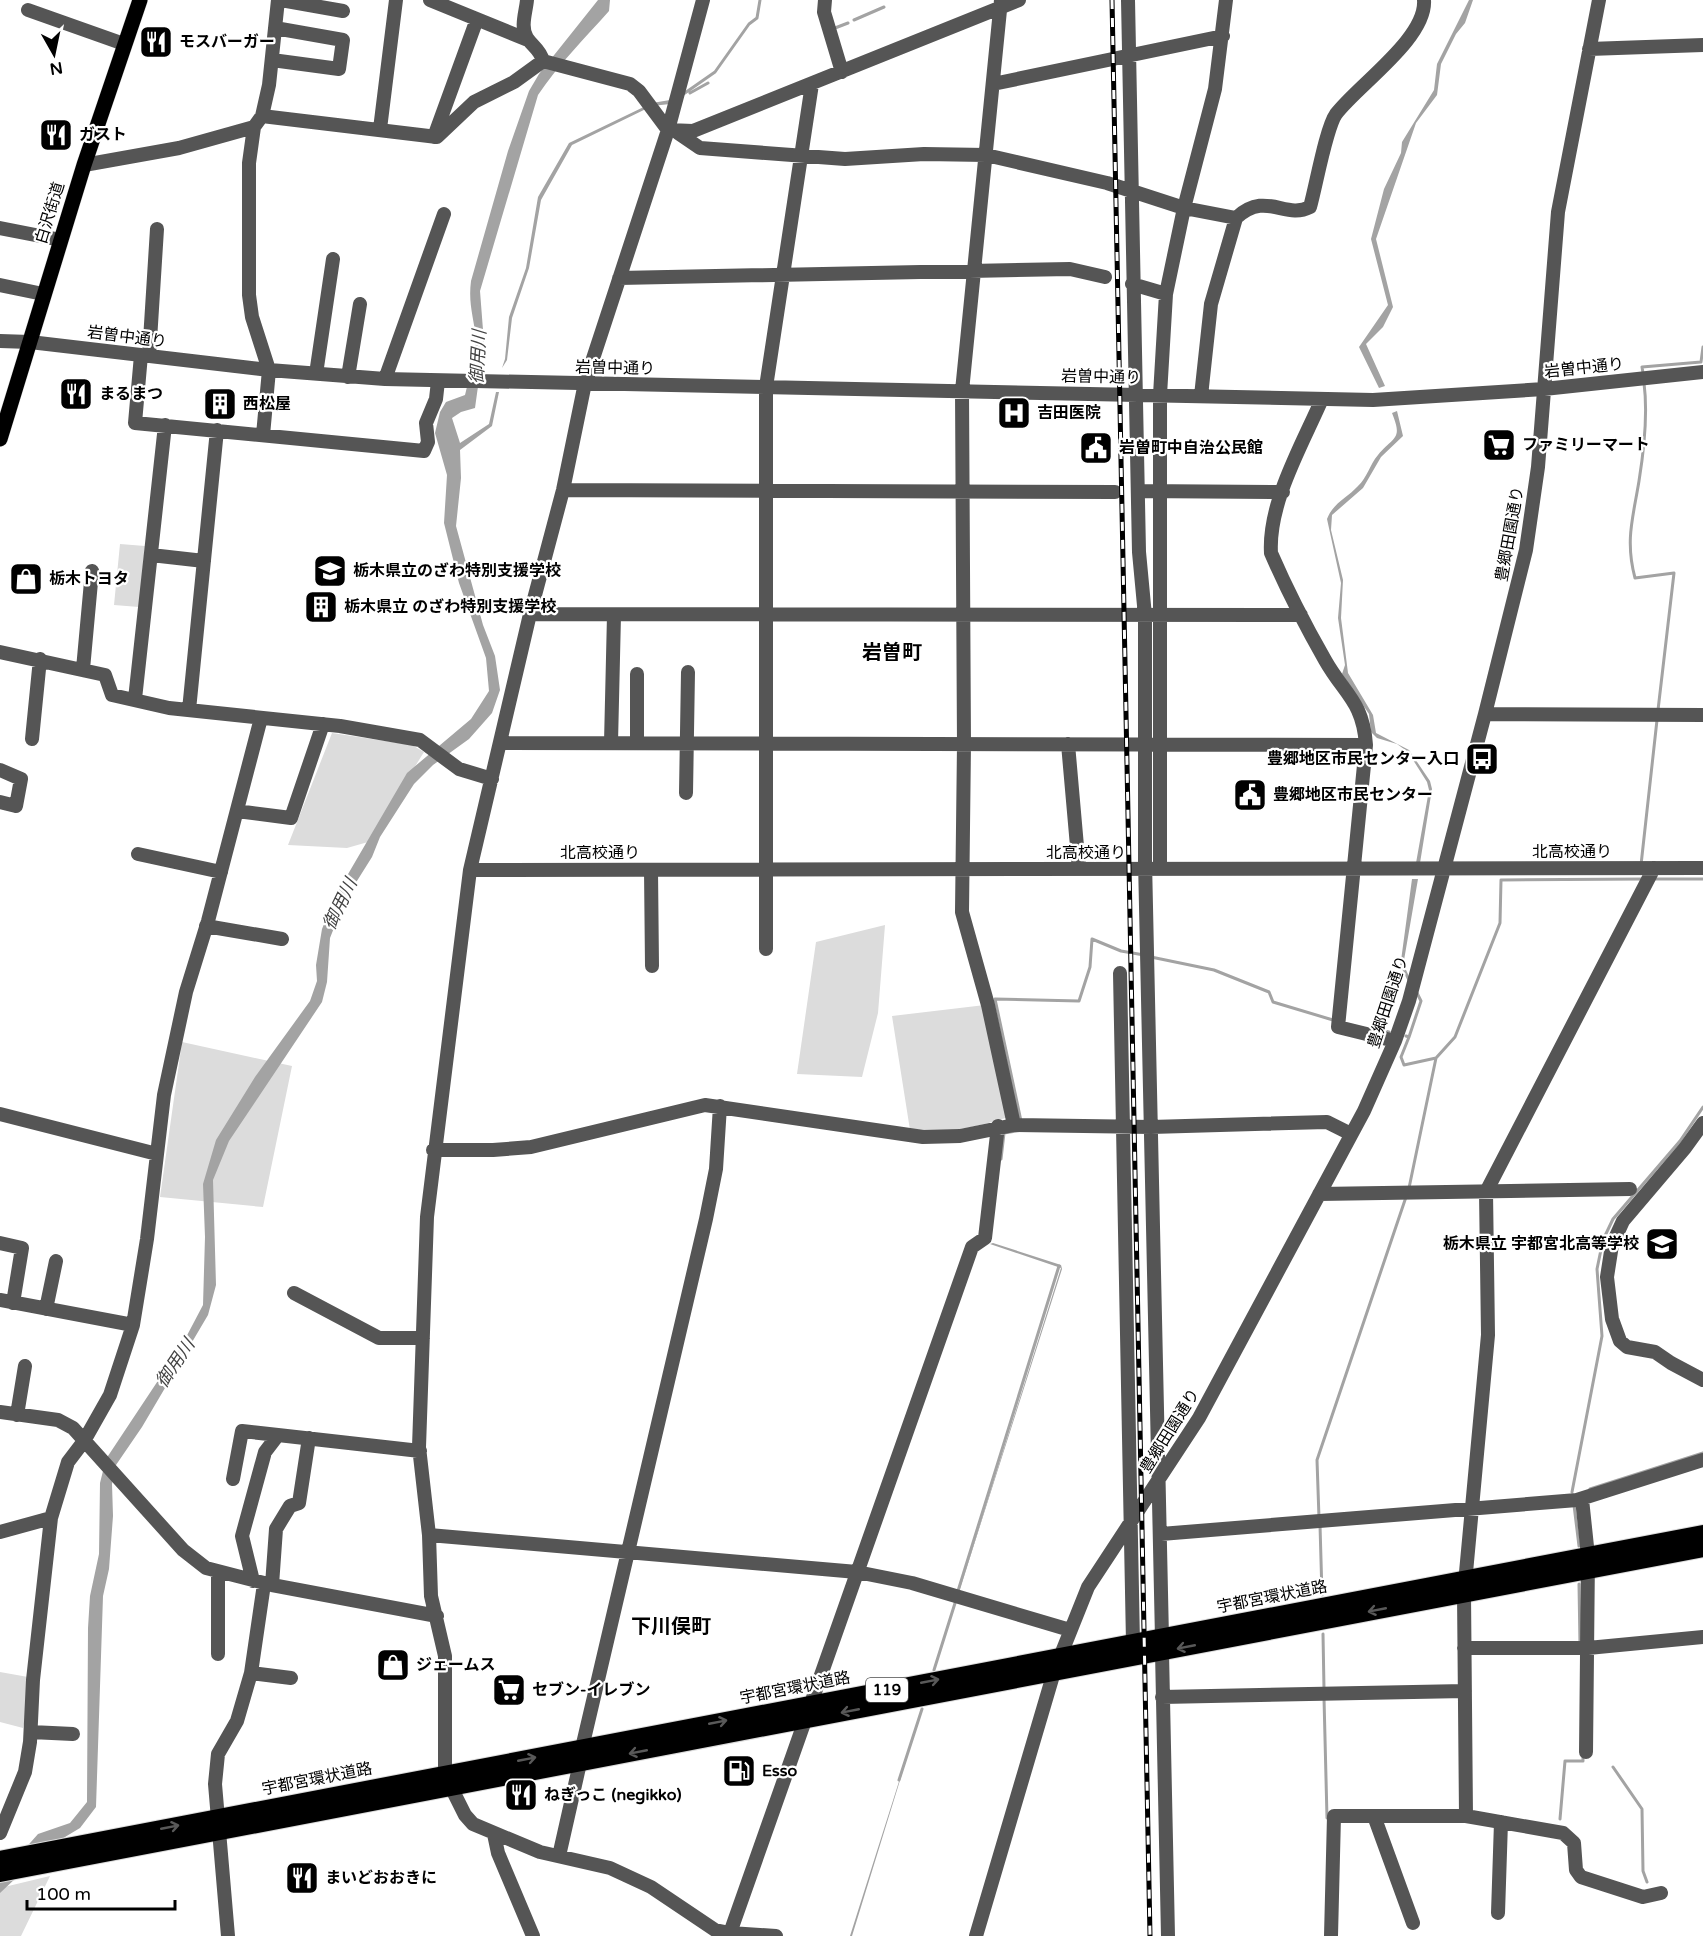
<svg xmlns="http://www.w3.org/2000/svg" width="1703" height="1936" viewBox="0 0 1703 1936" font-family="'Varela Round','Noto Sans JP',sans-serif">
<rect width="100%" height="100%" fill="#fff"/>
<path fill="#dcdcdc" d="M120,544l25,2 -6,61 -25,-2z
M332,733l80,12 12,7 -56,90 -21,6 -59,-3z
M885,925l-7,88 -16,64 -65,-3 19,-132z
M985,1005l24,112c-37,11 -61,17 -99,13l-18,-114z
M182,1042l110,24 -29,141 -103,-10z
M0,1672l28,5 -1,34 -4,17 -23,-6z
M50,1876l-29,60h-21v-48z"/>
<path fill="#a3a3a3" d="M598,0h12l-1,11c-24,27 -51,54 -71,84l-58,196 4,52 -9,65 -14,4 -9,6 8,25 29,-19 7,-32h3l-7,34 -32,24 1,28 -5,48 27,99 12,31 5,34 -8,23 -23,26 -36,26 -19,19 -34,53 -8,20 -27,43 -15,38 -3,44 -5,20 -93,139 -16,39 3,105 -8,30 -66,112 -26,38 -4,19 1,32 -4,53 -6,27 -7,211 -16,21 -30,18 -50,47v-16l38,-43 32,-11 17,-21 1,-174 2,-32 9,-42 1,-71 6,-24 77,-116 20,-38 2,-68 -2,-53 13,-44 39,-63 55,-76 7,-20 -1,-16 6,-36 15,-36 70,-120 64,-54 18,-28 -3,-33 -27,-75 -15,-60 3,-48 -12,-42 5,-21 6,-10 19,-7c2,-6 11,-50 11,-56 -2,-21 -8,-35 -5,-58l37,-130 21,-60 10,-17z
M1469,0h4l-8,23 -9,11 -15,30 -4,31 -21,28 -40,116 17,68 -10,20 -17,17 19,42 -6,2 -20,-41 29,-42 -17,-66 13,-50 17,-36 1,-11 32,-52 3,-26z
M670,100v4l-18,2 -80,39 -31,55 -12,68 -17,50 -5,42 -5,8 3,-9 4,-42 17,-49 12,-71 31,-54 83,-40z
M1397,411l6,25 -22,21 -18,31 -31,27 -1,15 12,50 -2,38 7,55 25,42 3,18 33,17 21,31 2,8 -12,74h-4l13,-73 -2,-8 -19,-30 -11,-8 -20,-6 -6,-6 -2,-18 -27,-40 3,-9 -7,-47 3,-35 -14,-64c6,-16 20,-21 31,-33 9,-8 12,-22 20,-31 16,-19 25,-15 14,-42z
M1412,879h6l-15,87 -3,2z
M993,1243l68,22 1,4 -128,401 127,-402 -71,-24z
M922,1709l-70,227h-2z"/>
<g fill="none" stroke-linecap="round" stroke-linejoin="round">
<path stroke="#a3a3a3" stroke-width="3" d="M854,20l30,-13
M835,28l13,-5
M690,93l18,-10
M682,95l33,-23 34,-48 8,-6 3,-18
M1643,373l-1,-6 59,-5 2,-15
M1644,383c4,31 0,67 -5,98 -6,37 -14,59 -4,97l39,-5 -16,137
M1641,865l16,-145
M1653,879h50
M1151,957l63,13 55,22 4,10 60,18
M1402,965l7,15
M1375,1029l14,3
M1406,1036l3,1 -8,20 3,8 32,-7 -27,130
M1409,1037l12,-36 -5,-10
M1436,1058l19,-21 45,-114 1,-43 143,-1
M1021,1121l-26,-122 84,2 11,-34 2,-28 29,12 23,4
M1001,1159l3,-26 19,-3
M1590,1489l113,-36
M1572,1492l30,-156 -5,-67 6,-29 10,-21 67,-78 23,-34
M1574,1505l5,41
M1319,1518l-2,-58 89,-263
M1320,1525l2,70
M1579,1584l1,61
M958,1591l101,-325
M1323,1634l1,55
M934,1670l22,-70
M1324,1698l3,120
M1613,1767l29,42 1,62 4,11
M899,1780l23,-71
M1560,1819l5,-58h18v-5"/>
<defs>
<path id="major" d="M0,439l84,-274 56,-165"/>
<path id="highway" d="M0,1860l1703,-326
M0,1873l1703,-325"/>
</defs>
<use href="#major" stroke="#dbdbdb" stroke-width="16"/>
<use href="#highway" stroke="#dbdbdb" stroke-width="20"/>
<path stroke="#555" stroke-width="14" d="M281,0l62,11
M430,0l98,40
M527,0c-1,12 -7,27 0,38 6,9 13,11 16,23
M703,0l-35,130 -83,253 -22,107 -33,124 -60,256 -43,347 -8,230 10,88 2,61 14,60v119l20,40 8,9 67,28 70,16 41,19 64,43 15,3 242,-686 13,-9 13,-112
M825,0l-1,12 18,60
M1001,0l-39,391 2,353 -2,168 26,93 26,120
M1128,0l11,552 6,64v245l17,777
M28,10l96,34
M1589,49l114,-4
M272,60l67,9 4,-29 -68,-12
M543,61l87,23 9,7 29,39 25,1 326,-131
M993,84l230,-48
M262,116l175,21 37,-35 40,-20 29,-21
M380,129l16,-129
M678,133l22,15 145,11 79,-5 62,1 121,28 77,25 52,10c30,-28 49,2 74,-11 6,-21 16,-79 26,-93 22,-29 91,-76 88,-114
M434,137l43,-118
M84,165l95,-17 75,-21
M0,228l61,12
M619,278l451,-9 35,8
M1132,284l34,10
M0,285l43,9
M0,341l30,1 239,28 116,9 988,21 171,-11 159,-17
M141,355l-6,68 289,28 4,-9 -2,-19 10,-24 2,-18
M149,356l8,-127
M316,374l17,-115
M348,377l12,-73
M385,379l59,-165
M1201,396l10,-92 25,-86
M1322,399c-20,46 -54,104 -51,154 16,37 34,72 54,107 19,34 38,41 41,85l-28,282 57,14
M263,435l6,-65 -17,-53 -3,-22v-132l5,-36 8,-11 7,-31 9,-85
M563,490l552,2
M1138,491l145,1
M151,555l53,6
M530,614l771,1
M0,652l105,23 7,20 57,13 171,18 80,14 39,29 33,10
M83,669l9,-98
M135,699l30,-274
M189,710l28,-280
M1485,714l218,1
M32,739l8,-80
M500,743l866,2
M611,743l3,-128
M637,743v-69
M1068,744l11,125
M0,770l21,9 -5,27 -16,-4
M686,793l2,-121
M237,811l54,7 32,-94
M138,854l83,18
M1160,869v-474l6,-101 18,-86 31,-119 11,-89
M470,870l1233,-2
M651,870l1,96
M206,926l76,13
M766,949v-562l46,-303
M1120,973l13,670
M0,1114l157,40
M1703,1123l-18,25 -62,73 -11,24 -5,32 5,42 8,22 7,6 28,5 16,11 32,17
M433,1150h60l38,-3 174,-42 218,32 37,-1 54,-11 137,2 176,-5 24,12
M1319,1194l311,-5
M0,1243l22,5 -9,55
M294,1293l85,45h44
M0,1300l133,25
M46,1309l10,-48
M0,1412l58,8 15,8 110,122 23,18 66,17 165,31
M17,1415l8,-49
M233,1479l9,-48 36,4
M1582,1499l6,57 -2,196
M0,1532l51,-14 17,-56 16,-21 26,-46 23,-70 14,-86 17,-144 22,-103 22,-71 53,-203
M1161,1534l416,-34 126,-40
M429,1535l428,37 55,11 158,47
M253,1581l-11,-45 23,-84 13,-17 142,16
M272,1585l4,-56 14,-23 9,-3 10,-65
M1464,1648h124l115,-11
M1162,1652l6,284
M218,1654v-82
M251,1673l40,5
M1162,1697l303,-6
M31,1732l42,2
M582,1748l124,-529 10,-50 4,-63
M1374,1816l39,107
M1466,1816l97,17 11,10 2,27 5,7 62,20 18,-4
M0,1833l25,-61 5,-30 3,-62 18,-162
M494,1834l4,19 35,83
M559,1856l21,-93
M1498,1913l3,-91
M228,1936l-13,-152 3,-30 19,-33 14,-48 13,-89
M728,1936l2,-3 46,3
M976,1936l78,-264 34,-85 111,-169 165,-307 31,-70 14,-40 76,-287 41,-164 12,-83 20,-255 41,-212
M1331,1936l3,-120h132l-2,-222 24,-259 -2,-143 168,-324"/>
<use href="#major" stroke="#000" stroke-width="15"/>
<use href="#highway" stroke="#000" stroke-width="18"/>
<defs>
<path id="rail" d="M1112,0l38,1936"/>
</defs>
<use href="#rail" stroke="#000" stroke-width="5"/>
<use href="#rail" stroke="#fff" stroke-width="3" stroke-dasharray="9" stroke-linecap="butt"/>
</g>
<defs><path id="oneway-shaft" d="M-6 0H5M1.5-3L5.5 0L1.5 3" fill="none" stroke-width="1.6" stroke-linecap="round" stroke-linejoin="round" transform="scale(1.5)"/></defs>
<g stroke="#595959">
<use href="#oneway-shaft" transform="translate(1377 1610) rotate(169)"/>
<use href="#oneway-shaft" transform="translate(1186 1647) rotate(169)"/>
<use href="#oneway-shaft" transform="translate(930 1681) rotate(-11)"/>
<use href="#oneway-shaft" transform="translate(850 1711) rotate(169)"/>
<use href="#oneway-shaft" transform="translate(718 1722) rotate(-11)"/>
<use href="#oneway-shaft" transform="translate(638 1752) rotate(169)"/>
<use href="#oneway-shaft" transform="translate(527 1759) rotate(-11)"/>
<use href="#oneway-shaft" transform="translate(170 1827) rotate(-11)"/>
</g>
<defs>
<symbol id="restaurant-square" viewBox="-11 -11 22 22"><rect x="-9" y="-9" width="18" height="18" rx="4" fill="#000" stroke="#fff"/><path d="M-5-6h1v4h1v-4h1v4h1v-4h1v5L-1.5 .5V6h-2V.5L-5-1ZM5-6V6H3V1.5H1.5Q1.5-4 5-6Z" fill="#fff"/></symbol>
<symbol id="building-square" viewBox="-11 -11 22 22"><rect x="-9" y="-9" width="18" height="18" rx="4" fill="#000" stroke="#fff"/><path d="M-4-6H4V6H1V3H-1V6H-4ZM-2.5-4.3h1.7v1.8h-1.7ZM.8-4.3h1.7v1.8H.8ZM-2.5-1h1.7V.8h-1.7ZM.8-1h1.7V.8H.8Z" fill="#fff"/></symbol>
<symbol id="hospital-square" viewBox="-11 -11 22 22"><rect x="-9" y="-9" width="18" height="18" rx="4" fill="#000" stroke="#fff"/><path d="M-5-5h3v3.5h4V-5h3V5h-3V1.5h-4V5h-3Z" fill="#fff"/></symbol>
<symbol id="supermarket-square" viewBox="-11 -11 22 22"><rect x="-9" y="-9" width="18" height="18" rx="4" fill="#000" stroke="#fff"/><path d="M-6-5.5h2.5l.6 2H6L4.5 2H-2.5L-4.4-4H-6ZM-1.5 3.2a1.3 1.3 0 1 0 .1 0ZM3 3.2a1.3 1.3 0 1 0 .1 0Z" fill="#fff"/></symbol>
<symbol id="civic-square" viewBox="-11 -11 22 22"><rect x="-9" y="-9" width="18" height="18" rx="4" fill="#000" stroke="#fff"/><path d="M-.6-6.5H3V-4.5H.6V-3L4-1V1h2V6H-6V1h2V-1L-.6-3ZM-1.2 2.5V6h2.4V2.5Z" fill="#fff"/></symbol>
<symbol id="school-square" viewBox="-11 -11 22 22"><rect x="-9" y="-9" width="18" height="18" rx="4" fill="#000" stroke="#fff"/><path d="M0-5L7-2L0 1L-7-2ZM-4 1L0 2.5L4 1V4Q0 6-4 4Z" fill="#fff"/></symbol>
<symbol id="shop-square" viewBox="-11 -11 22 22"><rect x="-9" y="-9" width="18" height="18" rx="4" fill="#000" stroke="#fff"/><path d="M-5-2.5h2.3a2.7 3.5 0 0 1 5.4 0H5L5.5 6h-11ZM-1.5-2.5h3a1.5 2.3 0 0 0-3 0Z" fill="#fff"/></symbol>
<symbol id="bus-square" viewBox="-11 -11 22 22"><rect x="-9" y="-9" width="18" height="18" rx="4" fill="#000" stroke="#fff"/><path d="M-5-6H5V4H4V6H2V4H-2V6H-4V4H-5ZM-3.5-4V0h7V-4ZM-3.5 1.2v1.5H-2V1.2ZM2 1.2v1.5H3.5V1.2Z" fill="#fff"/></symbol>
<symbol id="fuel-square" viewBox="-11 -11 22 22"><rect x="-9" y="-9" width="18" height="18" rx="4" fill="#000" stroke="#fff"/><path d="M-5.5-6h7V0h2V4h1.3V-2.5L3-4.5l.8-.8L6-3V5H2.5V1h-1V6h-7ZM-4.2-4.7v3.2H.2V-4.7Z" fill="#fff"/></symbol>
</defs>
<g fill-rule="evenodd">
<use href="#restaurant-square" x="137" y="23" width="38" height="38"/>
<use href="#restaurant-square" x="37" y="116" width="38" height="38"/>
<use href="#restaurant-square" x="57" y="375" width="38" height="38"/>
<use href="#building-square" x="201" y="385" width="38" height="38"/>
<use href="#hospital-square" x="995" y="394" width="38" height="38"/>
<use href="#supermarket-square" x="1480" y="426" width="38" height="38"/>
<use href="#civic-square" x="1077" y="429" width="38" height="38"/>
<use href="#school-square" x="311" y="552" width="38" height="38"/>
<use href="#shop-square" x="7" y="560" width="38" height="38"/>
<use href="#building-square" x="302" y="588" width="38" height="38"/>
<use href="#bus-square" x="1463" y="740" width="38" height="38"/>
<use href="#civic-square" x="1231" y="776" width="38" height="38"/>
<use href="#school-square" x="1643" y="1225" width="38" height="38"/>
<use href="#shop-square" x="374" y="1646" width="38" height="38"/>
<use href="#supermarket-square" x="490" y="1671" width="38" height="38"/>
<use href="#fuel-square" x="720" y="1752" width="38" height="38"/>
<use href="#restaurant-square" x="502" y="1776" width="38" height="38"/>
<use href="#restaurant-square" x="283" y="1859" width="38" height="38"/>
</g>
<g text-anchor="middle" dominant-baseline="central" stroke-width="4.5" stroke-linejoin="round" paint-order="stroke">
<rect fill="#fff" stroke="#4c4c4c" stroke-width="1.5" x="866" y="1678" width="42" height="24" rx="4.5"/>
<g font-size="15" font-weight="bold" fill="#000">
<text x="887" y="1690">119</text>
</g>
<g font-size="16" font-weight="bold" fill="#000" stroke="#fff" text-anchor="start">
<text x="179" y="42">モスバーガー</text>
<text x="79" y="135">ガスト</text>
<text x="99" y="394">まるまつ</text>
<text x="243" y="404">西松屋</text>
<text x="1037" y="413">吉田医院</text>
<text x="1522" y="445">ファミリーマート</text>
<text x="1119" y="448">岩曽町中自治公民館</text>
<text x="353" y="571">栃木県立のざわ特別支援学校</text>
<text x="49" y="579">栃木トヨタ</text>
<text x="344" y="607">栃木県立 のざわ特別支援学校</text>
<text x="1459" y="759" text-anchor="end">豊郷地区市民センター入口</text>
<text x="1273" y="795">豊郷地区市民センター</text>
<text x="1639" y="1244" text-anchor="end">栃木県立 宇都宮北高等学校</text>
<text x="416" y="1665">ジェームス</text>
<text x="532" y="1690">セブン-イレブン</text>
<text x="762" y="1771">Esso</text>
<text x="544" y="1795">ねぎっこ (negikko)</text>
<text x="325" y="1878">まいどおおきに</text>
</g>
<g font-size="16" fill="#000" stroke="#fff">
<text transform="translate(50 213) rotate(-73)">白沢街道</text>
<text transform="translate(127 337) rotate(7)">岩曽中通り</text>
<text transform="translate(615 368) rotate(1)">岩曽中通り</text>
<text transform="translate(1584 368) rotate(-6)">岩曽中通り</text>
<text transform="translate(1101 377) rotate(1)">岩曽中通り</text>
<text transform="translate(1510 534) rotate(-80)">豊郷田園通り</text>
<text x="1572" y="852">北高校通り</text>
<text x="600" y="853">北高校通り</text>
<text x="1086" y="853">北高校通り</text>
<text transform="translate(1388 1002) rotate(-72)">豊郷田園通り</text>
<text transform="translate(1170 1431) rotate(-58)">豊郷田園通り</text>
<text transform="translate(1272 1597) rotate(-11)">宇都宮環状道路</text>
<text transform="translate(795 1688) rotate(-11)">宇都宮環状道路</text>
<text transform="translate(317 1779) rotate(-11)">宇都宮環状道路</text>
</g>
<g font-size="18" font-style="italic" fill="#444" stroke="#fff">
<text transform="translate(478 357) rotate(-87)">御用川</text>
<text transform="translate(340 904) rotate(-64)">御用川</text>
<text transform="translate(175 1363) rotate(-56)">御用川</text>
</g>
<g font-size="20" font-weight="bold" fill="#000" stroke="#fff">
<text x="892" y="653">岩曽町</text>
<text x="671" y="1627">下川俣町</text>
</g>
</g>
<g transform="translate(54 54) rotate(171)" stroke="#ffffff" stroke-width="4.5" paint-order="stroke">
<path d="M0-4.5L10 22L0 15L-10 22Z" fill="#000000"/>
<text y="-9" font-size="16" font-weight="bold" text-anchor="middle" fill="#000000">N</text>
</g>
<path d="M27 1900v9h148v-9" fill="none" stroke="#000000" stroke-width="3"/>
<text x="36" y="1900" font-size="18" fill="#000000" stroke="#ffffff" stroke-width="4.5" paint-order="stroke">100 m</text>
</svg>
